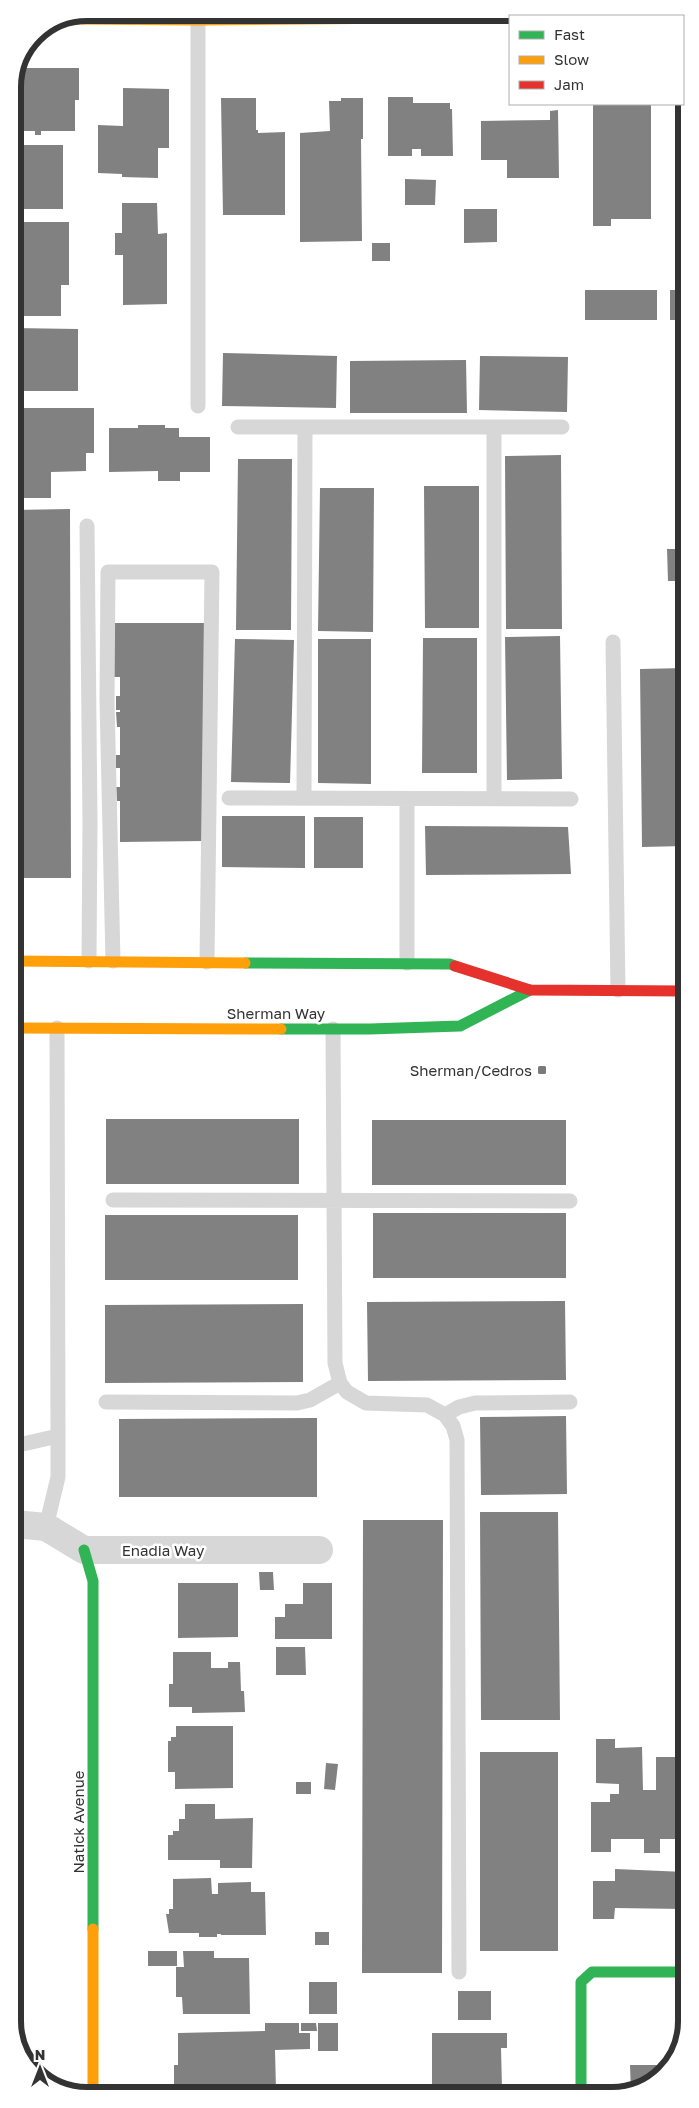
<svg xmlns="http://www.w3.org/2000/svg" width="699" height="2108" viewBox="0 0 699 2108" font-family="'Golos Text',sans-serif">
<rect width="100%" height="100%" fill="#fff"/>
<path fill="#818181" d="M19,68h60v32h-4v31h-34v4h-6v-4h-22v-49z
M123,88l46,1v59h-11v30l-36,-1v-3l-24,-1v-48l25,1z
M388,97h25v6h37v6h2l1,47h-32v-7h-9v7h-24z
M221,98h35v32h2v3l27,-1v83h-62z
M341,98h22v41h-2l1,102 -62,1v-109l30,-2 -1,-30h12z
M593,104h58v115h-40v7h-18z
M678,104h6v16h-6z
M558,110l1,68h-52v-18h-26v-39l69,-1v-9z
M13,145h50v64h-49z
M405,179l31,1 -1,25h-30z
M678,181h6v38h-6z
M122,203h35l1,31 9,-1v71l-44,1v-50h-8v-22h7z
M464,209h33v33l-33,1z
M20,222h49v63h-8v31h-41z
M372,243h18v18h-18z
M585,290h72v30h-72z
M670,290h14v30h-14z
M13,328l65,1v62h-65z
M223,353l114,3 -1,52 -114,-2z
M480,356l88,1 -1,55 -88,-2z
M466,360l1,53h-117v-52z
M13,408h81v45h-8v18l-35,1v26h-38z
M138,425h27v3h14v9h31v35h-30v9h-22v-10l-49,1v-44h29z
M561,455l1,174h-56l-1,-173z
M238,459h54l-1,171h-55z
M424,486h55v142h-54z
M320,488h54l-1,144 -55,-1z
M70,509l1,369h-57v-56h10v-155h-11v-35h5l-1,-100h-4v-22z
M667,549h18v32h-17z
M114,623h95l-2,66h-4l1,152 -84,1v-41h-3l-1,-14h4v-19h-4v-13h4v-28h-3l-1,-15h4v-2h-4v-14h4v-19h-6z
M560,636l2,143 -55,1 -2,-143z
M423,638h54v135h-55z
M235,639l59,1 -4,143 -59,-1z
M318,639h53v145l-53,-1z
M685,668v178l-43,1 -2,-178z
M222,816h83v52l-83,-1z
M314,817h49v51h-49z
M425,826l143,1 3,47 -145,1z
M106,1119h193v65h-193z
M372,1120h194v65h-194z
M373,1213h193v65h-193z
M105,1215h193v65h-193z
M565,1301l1,79 -198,1 -1,-79z
M303,1304v78l-198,1v-78z
M566,1416l1,78 -86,1 -1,-78z
M317,1418v79h-198v-78z
M480,1512h78l2,208h-79z
M363,1520h80l-1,453h-80z
M259,1572h14l1,18h-14z
M178,1583h60v54l-60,1z
M303,1583h29v56h-57v-22h10v-13h18z
M14,1592h7v11h-7z
M276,1647h29l1,28h-30z
M173,1652h38v16h17v-6h12l1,29h3l1,21 -53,1v-6h-23v-23h4z
M15,1662h8l1,9 -1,15h-6v5h-2z
M176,1726h57v62l-58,1v-17h-7v-31h3v-4h5z
M679,1736h7v103h-26v14h-16v-14h-33v13h-20v-50h19v-8h9v-10l-23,-1v-44h19v9l27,-1 1,43h13v-33h23z
M15,1749h9l-2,30h-7z
M480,1752h78v199h-78z
M326,1763l12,1 -3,26 -11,-1z
M296,1782h15v12h-15z
M185,1804h30v15l38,-1 -1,50h-32v-8h-52v-25h5v-4h6v-12h6z
M15,1808h7l1,23v15h-5v18h-3z
M615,1869l70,3 1,45h-3v-8l-68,-1 -1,11h-21v-38h22z
M211,1878l1,16h6v-11l33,-1v10h14l1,43h-45v-1h-4v3h-18v-4h-30l-3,-19h3v-5h4v-30z
M23,1895v31h-8v-30z
M315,1932h14v13h-14z
M148,1951h29v15h-29z
M183,1951h31v7h35l1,56h-67l-1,-17h-6v-30h8z
M23,1956v29h-8v-28z
M309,1982h28v32h-28z
M458,1991h33v29h-33z
M265,2023h34v10h11v16l-35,1 1,40 -102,1v-26h4v-32l87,-2z
M301,2023h15l1,8h-16z
M318,2023h20v28h-20z
M432,2033h75v15h-6l1,41 -70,1z
M630,2065h42l-41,28z"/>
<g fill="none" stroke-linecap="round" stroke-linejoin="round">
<path stroke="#d7d7d7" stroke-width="15" d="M198,20v386
M238,427h324
M494,427v371
M87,526l3,297 -1,138
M613,642l5,348
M229,798l342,1
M304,798l1,-371
M407,799v164
M113,961l-6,-261 1,-128h104l-5,390
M333,1029l2,334 5,20 7,9 19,11 61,2 18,10 8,11 4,14 2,532
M113,1200l457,1
M106,1402l191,1 13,-3 30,-17
M445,1415l14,-8 16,-4 95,-1
M14,1446l44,-10 -1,-408
M46,1527l12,-50v-41"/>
<path stroke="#d7d7d7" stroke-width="28" d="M593,16h32
M14,1524l32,3 38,23h235"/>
<path stroke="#30b455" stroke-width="11" d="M245,963l205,1 5,2
M281,1029h89l90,-3 70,-36
M84,1550l9,31v348
M581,2093v-111l11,-10h94"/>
<path stroke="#ff9f0a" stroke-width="11" d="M72,19l126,1 312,-3
M14,961l231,2
M14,1028l267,1
M93,1929v166"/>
<path stroke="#e5322d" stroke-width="11" d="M455,966l75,24 155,1"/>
</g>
<rect fill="#7a7a7a" stroke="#fff" stroke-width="2" x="537" y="1065" width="10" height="10" rx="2.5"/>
<g text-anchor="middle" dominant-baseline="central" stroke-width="5" stroke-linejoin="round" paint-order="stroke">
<g font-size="15" fill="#333" stroke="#fff">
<text x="276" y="1013">Sherman Way</text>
<text x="163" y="1550">Enadia Way</text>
<text transform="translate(78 1822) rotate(-90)">Natick Avenue</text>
</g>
<g font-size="15" fill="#333" stroke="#fff" text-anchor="end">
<text x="532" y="1070">Sherman/Cedros</text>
</g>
</g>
<path d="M0 0H699V2108H0ZM87 21H612A66 66 0 0 1 678 87V2021A66 66 0 0 1 612 2087H87A66 66 0 0 1 21 2021V87A66 66 0 0 1 87 21Z" fill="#fff" fill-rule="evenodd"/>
<path fill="none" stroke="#333" stroke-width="6" d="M87 21H612A66 66 0 0 1 678 87V2021A66 66 0 0 1 612 2087H87A66 66 0 0 1 21 2021V87A66 66 0 0 1 87 21Z"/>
<rect x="509" y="15" width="175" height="90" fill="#ffffff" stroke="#adadad"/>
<rect x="519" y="31" width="25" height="8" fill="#30b455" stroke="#adadad"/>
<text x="554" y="40" font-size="15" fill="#333333">Fast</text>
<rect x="519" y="56" width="25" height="8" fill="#ff9f0a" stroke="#adadad"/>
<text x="554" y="65" font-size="15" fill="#333333">Slow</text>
<rect x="519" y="81" width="25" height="8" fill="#e5322d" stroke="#adadad"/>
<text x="554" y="90" font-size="15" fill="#333333">Jam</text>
<g transform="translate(40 2068)" stroke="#ffffff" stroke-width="4" paint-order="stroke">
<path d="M0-4L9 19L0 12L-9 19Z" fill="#333333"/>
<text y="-8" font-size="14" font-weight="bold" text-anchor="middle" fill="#333333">N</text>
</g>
</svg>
